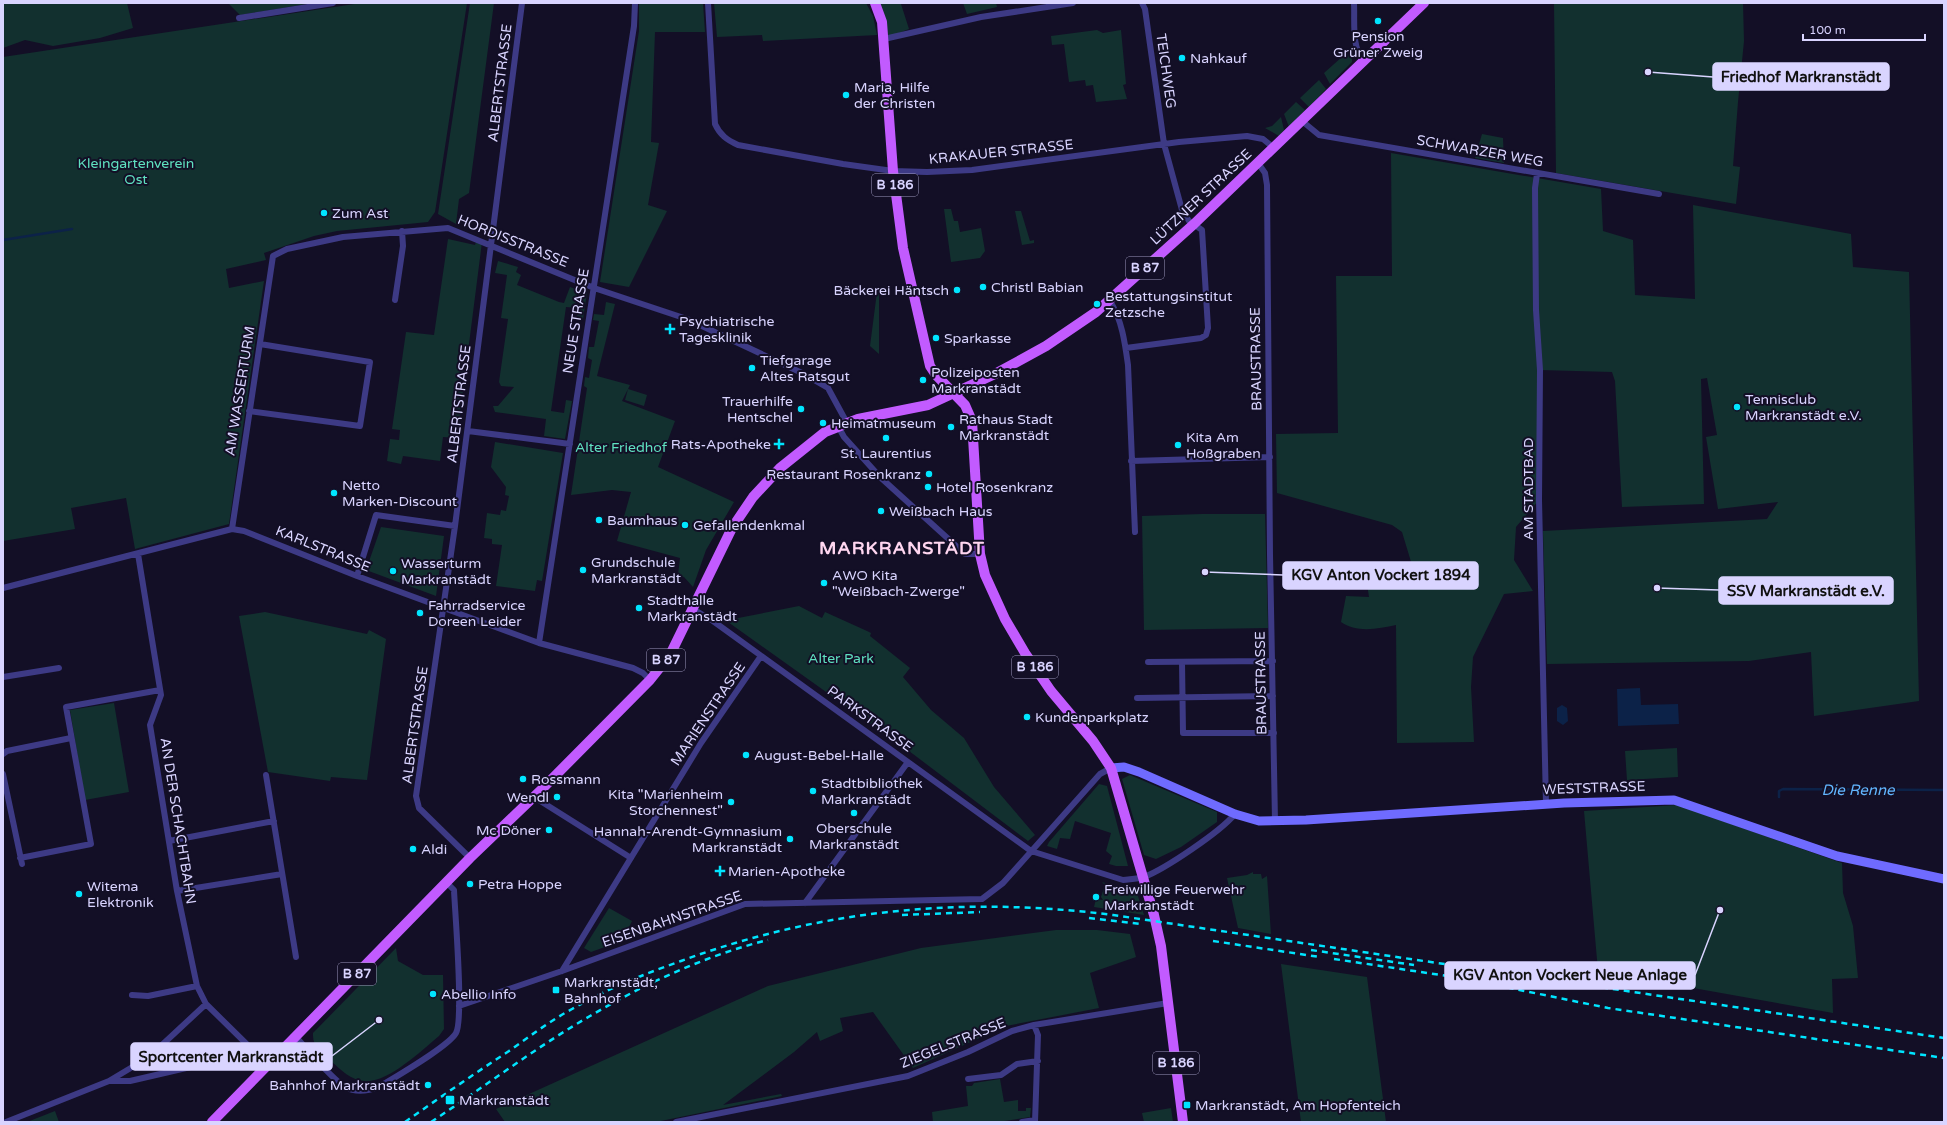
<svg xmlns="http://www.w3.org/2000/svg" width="1947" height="1125" viewBox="0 0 1947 1125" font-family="'Varela Round',sans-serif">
<rect width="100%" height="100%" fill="#130f26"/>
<path fill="#12302f" d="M3,3h124l6,25 -33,10 -47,8 -28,-6 -22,8z
M228,3h85l-73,12z
M361,3h106l-32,209 -7,10 -91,9 -23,5 -50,17 2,7 -40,9 3,19 35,-7 -35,243 -94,25 -9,-51 -55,10 4,21 -72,12v-484z
M470,3h24l-25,190 -10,6 -3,25 -18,-10z
M639,3h64l2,29h-50l-4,110 8,1 -11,62 19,6 -38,76 -29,-5 39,-251z
M714,3h152l7,13 4,19 -114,6 -1,-6 -45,2z
M875,3h28l-2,1 8,25 -25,10z
M963,3h33l1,4 -30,7z
M1554,3h189l1,38 -6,61 -5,64 7,1 -4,37 -180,-31z
M1097,30l6,3 18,-3 5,54 -3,1 4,14 -31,3 -3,-17 -7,1 -1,-6 -16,2 -5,-38 -12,1 -1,-9z
M1352,48v14l-22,22 -6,-11z
M1319,80l7,9 -17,18 -9,-9z
M1296,102l9,8 -16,17 -5,-13z
M1281,117l3,13 -5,6 -14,-8 7,-2z
M1482,134l21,4 1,25 -29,-5z
M1391,153l210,36 2,42 30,9 2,55 60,4 -2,-94 158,29 2,33 56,5 10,429 -105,15 -3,-64 -62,9 -202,3 -4,-133 224,-12 11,-17 -60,7 -12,-72 11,-2 -10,-57 -6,1 3,125 -82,3 -7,-126 -3,-9 -72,-2 -1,130 -23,27 -2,33 19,31 -29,3 -31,63 -2,30 3,55 -77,1 -1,-118c-18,4 -40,8 -55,-3l5,-26 23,1 -2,-13 29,-4 16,-15 -10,-33 -10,-7 -115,-32 -1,-59 62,-1 -2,-157h56z
M944,209h7l3,12h4l2,11 21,-4 4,23 -5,7 -29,4z
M1015,211h6l9,30 4,-1v3l-12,2z
M448,239l27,6 2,-6 5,3 -25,196 -14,-1 -3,24 -37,-5 -2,8 -14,-3 3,-22 9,1 1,-10 -8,-1 14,-97 28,3z
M498,261l20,6 -2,5 5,3 -4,10 42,17 5,1 6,-16 17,6 -4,26 -6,-1 1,-10 -12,-1 -15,104 13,2 2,-13 6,1 -7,38 -21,-3 2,-17 -51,-7 -2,-6h5l16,-19 -13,-1 -2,-4 9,-63 -7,-1 6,-43 -12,-2z
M877,292l2,1v61l-9,-8z
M606,302l9,2 -18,72 33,9 -8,16 53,20 -17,46 76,35 -28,48 -13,37 -9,-10 -6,-2 2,-17 -63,-17 14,-49 -19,-2 -41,5 16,-107 -3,-2 1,-9 4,1 3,-18 -4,-2 1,-11h5l5,-26 -6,-1 1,-6 10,1z
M628,389l19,6 -3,11 -19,-6z
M495,442l68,11 -21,128 -5,-1 -2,11 -39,-5 6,-41 -10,-1v-5l-8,-1 3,-25 13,2 1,-5 5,1 3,-15 -4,-1 1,-8 -15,-20z
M1202,514h63l3,114 -124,2 -2,-114z
M381,527l63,9 -8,60 -70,-26z
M799,606l23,12 3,-6 42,19 4,2 -1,3 40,32 -7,9 28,33 33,28 30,49 41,48 -7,6 -115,-87 -185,-132v-2z
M265,612l102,22 2,-4 17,9 -19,141 -36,-3 -1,4 -62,-9 -29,-156z
M114,703l15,89 -44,8 -15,-90z
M1677,748l1,29 -51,3 -2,-29z
M1130,775l87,37v10l-36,25 -25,12 -12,-4 -22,-76z
M1099,784l8,2 21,80h-12l-7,-2 3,-8 -6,-5 5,-18 -36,-12 -5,18 -10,-1 -3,11 -10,-3 2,-4z
M1677,805l165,58 1,30 10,33 5,52 -26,1 1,34 -235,-42 -14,-160z
M1253,872v2h8l1,5 5,-3 4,58 -33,-6 -11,-50 20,-3z
M1102,882l35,11 7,22 -50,-8 2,-8 7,1 -2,-3 4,-12z
M609,908l23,13 -3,6 12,7 -50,18 -7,-4z
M1056,930h41l33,4 6,23 -46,16 9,35 -93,18 -93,42 -40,-56 -33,6 3,13 -23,10 -3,-9 -23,20 -71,53 58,-11 1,2 -126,26h-151l-9,-13 272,-123 153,-38z
M396,948l2,13 25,14h20l1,54 -5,7c-17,14 -52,48 -75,45 -13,-1 -23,-11 -32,-19 -10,-8 -20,-15 -19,-29z
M1281,964l86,13 19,145h-85z
M1000,1079l4,23 14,-2v11h8v-3h5l-1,9 -32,5h-65l-1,-10 36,-6 -2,-20h6l2,-3z
M1171,1108l2,14h-29l-2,-9z
M55,1111l4,11h-32z"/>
<path fill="#0c2248" d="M1640,688l1,17 37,-1 1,20 -61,2 -1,-37z
M1562,705l5,3 1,13 -5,4 -6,-4v-13z"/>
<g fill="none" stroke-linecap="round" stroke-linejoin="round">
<path stroke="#0c2248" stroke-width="2.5" d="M3,240l69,-11
M1779,797v-6l4,-2 161,1"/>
<path stroke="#3d3a85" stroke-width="6" d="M708,3l7,121c5,11 12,16 23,21l105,19 50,7 34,1 45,-2 207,-28 68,-6 16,3 11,9
M1354,3c1,18 -3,45 10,58
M239,18l94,-15
M884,39l97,-22 92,-14
M1302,121l17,14 340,59
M1258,163l7,10 2,12 3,370 5,266
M1537,174l-2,14 1,122 4,60 -1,130 7,304
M395,300l8,-54 -1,-15
M1110,301c12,19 15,42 18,64l7,167
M1126,348l75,-10 5,-3 2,-7 -6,-98 -13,-9 -7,-11 -18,-66 -19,-135 -3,-6
M249,411l111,15 10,-64 -110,-18
M838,426l6,11 36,40 85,77h15
M468,431l102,13
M1131,461l139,-4
M232,529l41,-273 14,-7 56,-12 105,-9 146,60 93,31 115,54 26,15 19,35
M138,554l23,141 -11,30 27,166 20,95 9,18 62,61
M357,576l19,-61 79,11
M3,588l229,-59 12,2 113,45 182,67 94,25 10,5 7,7
M693,609l20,12 318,230 92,29c7,-1 14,-1 21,-3 21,-8 76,-45 91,-63
M539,643l95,-617 1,-23
M1148,662l125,-1
M1182,662l1,71h91
M3,677l56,-9
M1137,698l136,-2
M3,754l4,-3 64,-13
M3,774l19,90
M266,775l30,182
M534,797l97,61
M169,841l105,-20
M20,858l71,-14 -25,-137 94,-17
M470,858l-51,-50 -3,-12 39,-270 67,-523
M177,891l105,-17
M805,903l103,-141
M562,971l139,-228 60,-87
M132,995l16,1 49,-10
M459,1006l103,-35 183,-67 237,-5 21,-16 97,-109 11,-6
M1034,1025l4,10 -3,87
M296,1037c13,14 34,40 49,50 11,6 23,4 34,0 16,-10 69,-40 77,-54 8,-14 -1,-120 -2,-143l-7,-7
M968,1079l33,-4 16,-11 21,-3
M111,1081h19l108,-25
M6,1122l103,-41 40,-24 57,-53
M676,1122l232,-46 60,-24 44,-21 22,-6 134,-22
M1022,1122l13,-2"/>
<path stroke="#6f6bff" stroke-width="9" d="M1111,768l13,-1 15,5 96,42 24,7 47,-1 258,-17 110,-3 163,56 107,23"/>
<path stroke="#c25bff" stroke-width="10" d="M875,3l7,19 11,149 10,77 27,118 6,9 29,30 7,16 8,133 5,21 20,44 20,34 26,38 42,50 18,27 43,147 7,31 22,176
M212,1122l258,-264 72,-69 108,-109 20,-25 62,-127 21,-31 27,-29 45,-36 33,-13 70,-14 67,-31 51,-28 50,-34 98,-88 230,-221"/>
<path stroke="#00e5ff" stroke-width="2.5" stroke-dasharray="6 5" stroke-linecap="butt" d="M902,915l78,-3
M1089,918l52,6
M1213,941l107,16
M1311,950l103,15
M1334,959l127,19 147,30 336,50
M405,1122c34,-24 69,-48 104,-71 21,-15 41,-30 63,-42 35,-20 72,-35 109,-48 142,-52 282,-65 432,-46l831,123
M431,1122c53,-35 104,-74 159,-106 54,-32 117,-61 178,-76"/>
</g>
<g fill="#00e5ff" stroke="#130f26" stroke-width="1.5">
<circle cx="1378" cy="21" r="4"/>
<circle cx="1182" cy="58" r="4"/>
<circle cx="846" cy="95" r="4"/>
<circle cx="324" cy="213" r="4"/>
<circle cx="983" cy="287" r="4"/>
<circle cx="957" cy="290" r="4"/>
<circle cx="1097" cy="304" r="4"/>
<path d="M668 323h4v4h4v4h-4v4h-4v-4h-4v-4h4z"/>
<circle cx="936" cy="338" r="4"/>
<circle cx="752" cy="368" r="4"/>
<circle cx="923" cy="380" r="4"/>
<circle cx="1737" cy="407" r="4"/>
<circle cx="801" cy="409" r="4"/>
<circle cx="823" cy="423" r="4"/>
<circle cx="951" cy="427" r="4"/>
<circle cx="886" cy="438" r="4"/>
<path d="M777 438h4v4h4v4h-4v4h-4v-4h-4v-4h4z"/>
<circle cx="1178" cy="445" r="4"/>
<circle cx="929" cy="474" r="4"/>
<circle cx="928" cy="487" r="4"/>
<circle cx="334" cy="493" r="4"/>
<circle cx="881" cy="511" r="4"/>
<circle cx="599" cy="520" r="4"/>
<circle cx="685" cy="525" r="4"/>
<circle cx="583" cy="570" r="4"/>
<circle cx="393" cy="571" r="4"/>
<circle cx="824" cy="583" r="4"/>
<circle cx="639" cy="608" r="4"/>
<circle cx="420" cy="613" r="4"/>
<circle cx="1027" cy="717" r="4"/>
<circle cx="746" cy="755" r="4"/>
<circle cx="523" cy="779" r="4"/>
<circle cx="813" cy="791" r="4"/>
<circle cx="557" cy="797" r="4"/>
<circle cx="731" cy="802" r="4"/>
<circle cx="854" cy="813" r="4"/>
<circle cx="549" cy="830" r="4"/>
<circle cx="790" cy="839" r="4"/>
<circle cx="413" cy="849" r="4"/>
<path d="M718 865h4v4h4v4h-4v4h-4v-4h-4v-4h4z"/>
<circle cx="470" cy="884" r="4"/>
<circle cx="79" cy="894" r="4"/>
<circle cx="1096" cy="897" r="4"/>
<rect x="552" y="986" width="8" height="8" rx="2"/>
<circle cx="433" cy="994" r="4"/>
<circle cx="428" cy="1085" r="4"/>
<rect x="445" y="1095" width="10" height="10" rx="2"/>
<rect x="1183" y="1101" width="8" height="8" rx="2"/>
</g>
<g text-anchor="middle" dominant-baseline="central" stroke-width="4" stroke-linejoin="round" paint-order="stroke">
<g fill="#130f26" stroke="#9e99be" stroke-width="1">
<rect x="872" y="174" width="46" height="22" rx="3"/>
<rect x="1126" y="257" width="38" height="22" rx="3"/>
<rect x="647" y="649" width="38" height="22" rx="3"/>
<rect x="1012" y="656" width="46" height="22" rx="3"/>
<rect x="338" y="963" width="38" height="22" rx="3"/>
<rect x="1153" y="1052" width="46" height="22" rx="3"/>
</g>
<g font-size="13" font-weight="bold" fill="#d9d4ff">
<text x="895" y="185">B 186</text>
<text x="1145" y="268">B 87</text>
<text x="666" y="660">B 87</text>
<text x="1035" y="667">B 186</text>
<text x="357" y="974">B 87</text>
<text x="1176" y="1063">B 186</text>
</g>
<g font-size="14" fill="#d9d4ff" stroke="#130f26" text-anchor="start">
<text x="1378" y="36" text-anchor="middle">Pension<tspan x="1378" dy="16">Grüner Zweig</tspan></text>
<text x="1190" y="58">Nahkauf</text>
<text x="854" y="87">Maria, Hilfe<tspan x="854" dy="16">der Christen</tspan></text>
<text x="332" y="213">Zum Ast</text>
<text x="991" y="287">Christl Babian</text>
<text x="949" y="290" text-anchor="end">Bäckerei Häntsch</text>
<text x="1105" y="296">Bestattungsinstitut<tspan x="1105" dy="16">Zetzsche</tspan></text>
<text x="679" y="321">Psychiatrische<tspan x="679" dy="16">Tagesklinik</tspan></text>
<text x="944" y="338">Sparkasse</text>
<text x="760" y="360">Tiefgarage<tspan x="760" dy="16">Altes Ratsgut</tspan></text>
<text x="931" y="372">Polizeiposten<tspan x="931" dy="16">Markranstädt</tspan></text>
<text x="1745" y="399">Tennisclub<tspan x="1745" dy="16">Markranstädt e.V.</tspan></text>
<text x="793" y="401" text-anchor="end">Trauerhilfe<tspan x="793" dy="16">Hentschel</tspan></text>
<text x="959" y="419">Rathaus Stadt<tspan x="959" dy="16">Markranstädt</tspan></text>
<text x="831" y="423">Heimatmuseum</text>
<text x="1186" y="437">Kita Am<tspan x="1186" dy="16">Hoßgraben</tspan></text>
<text x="771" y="444" text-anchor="end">Rats-Apotheke</text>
<text x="886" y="453" text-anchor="middle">St. Laurentius</text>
<text x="921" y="474" text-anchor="end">Restaurant Rosenkranz</text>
<text x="342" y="485">Netto<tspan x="342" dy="16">Marken-Discount</tspan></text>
<text x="936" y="487">Hotel Rosenkranz</text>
<text x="889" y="511">Weißbach Haus</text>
<text x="607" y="520">Baumhaus</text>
<text x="693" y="525">Gefallendenkmal</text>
<text x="591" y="562">Grundschule<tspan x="591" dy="16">Markranstädt</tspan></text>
<text x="401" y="563">Wasserturm<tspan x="401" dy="16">Markranstädt</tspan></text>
<text x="832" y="575">AWO Kita<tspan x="832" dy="16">"Weißbach-Zwerge"</tspan></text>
<text x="647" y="600">Stadthalle<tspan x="647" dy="16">Markranstädt</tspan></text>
<text x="428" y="605">Fahrradservice<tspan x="428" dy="16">Doreen Leider</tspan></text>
<text x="1035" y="717">Kundenparkplatz</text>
<text x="754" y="755">August-Bebel-Halle</text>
<text x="531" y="779">Rossmann</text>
<text x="821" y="783">Stadtbibliothek<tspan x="821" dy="16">Markranstädt</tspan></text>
<text x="723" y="794" text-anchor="end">Kita "Marienheim<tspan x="723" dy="16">Storchennest"</tspan></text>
<text x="549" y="797" text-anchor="end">Wendl</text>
<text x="854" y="828" text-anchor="middle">Oberschule<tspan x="854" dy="16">Markranstädt</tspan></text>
<text x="541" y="830" text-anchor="end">Mc Döner</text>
<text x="782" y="831" text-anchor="end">Hannah-Arendt-Gymnasium<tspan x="782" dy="16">Markranstädt</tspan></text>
<text x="421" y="849">Aldi</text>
<text x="728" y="871">Marien-Apotheke</text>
<text x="478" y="884">Petra Hoppe</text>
<text x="87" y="886">Witema<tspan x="87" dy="16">Elektronik</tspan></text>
<text x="1104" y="889">Freiwillige Feuerwehr<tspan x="1104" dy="16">Markranstädt</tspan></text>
<text x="564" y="982">Markranstädt,<tspan x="564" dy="16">Bahnhof</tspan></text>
<text x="441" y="994">Abellio Info</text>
<text x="420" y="1085" text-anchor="end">Bahnhof Markranstädt</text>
<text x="459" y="1100">Markranstädt</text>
<text x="1195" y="1105">Markranstädt, Am Hopfenteich</text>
</g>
<g font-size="14" fill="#d9d4ff" stroke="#130f26">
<text transform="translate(1166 71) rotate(82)">TEICHWEG</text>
<text transform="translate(500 83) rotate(-83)">ALBERTSTRASSE</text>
<text transform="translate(1480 151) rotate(10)">SCHWARZER WEG</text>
<text transform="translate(1001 152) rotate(-6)">KRAKAUER STRASSE</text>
<text transform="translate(1201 197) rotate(-43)">LÜTZNER STRASSE</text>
<text transform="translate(513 241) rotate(22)">HORDISSTRASSE</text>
<text transform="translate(576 321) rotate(-81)">NEUE STRASSE</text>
<text transform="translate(1256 359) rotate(-91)">BRAUSTRASSE</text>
<text transform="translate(240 391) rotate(-81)">AM WASSERTURM</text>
<text transform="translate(459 404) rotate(-83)">ALBERTSTRASSE</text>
<text transform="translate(1528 489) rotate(-90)">AM STADTBAD</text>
<text transform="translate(323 549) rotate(22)">KARLSTRASSE</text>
<text transform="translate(1261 683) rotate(-91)">BRAUSTRASSE</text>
<text transform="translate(708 714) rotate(-56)">MARIENSTRASSE</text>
<text transform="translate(870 719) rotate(36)">PARKSTRASSE</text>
<text transform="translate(415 725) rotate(-82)">ALBERTSTRASSE</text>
<text transform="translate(1594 788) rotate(-2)">WESTSTRASSE</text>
<text transform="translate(178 821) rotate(81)">AN DER SCHACHTBAHN</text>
<text transform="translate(672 919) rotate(-19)">EISENBAHNSTRASSE</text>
<text transform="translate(953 1043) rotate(-22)">ZIEGELSTRASSE</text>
</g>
<g font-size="14" fill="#5fe0c0" stroke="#130f26">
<text x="136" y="163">Kleingartenverein<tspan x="136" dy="16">Ost</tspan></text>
<text x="621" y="447">Alter Friedhof</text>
<text x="841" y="658">Alter Park</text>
</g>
<g font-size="15" font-style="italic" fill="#62b6ff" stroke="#130f26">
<text x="1858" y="790">Die Renne</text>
</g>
<g font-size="18" font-weight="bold" letter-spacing="1" fill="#ffd6f0" stroke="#130f26">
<text x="902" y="548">MARKRANSTÄDT</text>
</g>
</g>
<path fill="none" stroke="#d9d4ff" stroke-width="1.5" d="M1648 72L1713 77M1205 572L1283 575M1657 588L1719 590M1720 910L1695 975M379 1020L332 1056"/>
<g fill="#d9d4ff" stroke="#130f26" stroke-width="1.5">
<circle cx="1648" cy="72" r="4"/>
<circle cx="1205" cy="572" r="4"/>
<circle cx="1657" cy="588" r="4"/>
<circle cx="1720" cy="910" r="4"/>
<circle cx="379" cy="1020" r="4"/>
</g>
<g fill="#d9d4ff" stroke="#d9d4ff" stroke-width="1.5">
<rect x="1713" y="63" width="176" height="27" rx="4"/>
<rect x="1283" y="562" width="195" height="27" rx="4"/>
<rect x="1719" y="577" width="174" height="27" rx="4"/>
<rect x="1445" y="962" width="250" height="27" rx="4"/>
<rect x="131" y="1043" width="201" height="27" rx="4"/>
</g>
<g font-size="15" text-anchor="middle" font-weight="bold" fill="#111">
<text x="1801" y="82">Friedhof Markranstädt</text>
<text x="1381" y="580">KGV Anton Vockert 1894</text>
<text x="1806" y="596">SSV Markranstädt e.V.</text>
<text x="1570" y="980">KGV Anton Vockert Neue Anlage</text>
<text x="231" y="1062">Sportcenter Markranstädt</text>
</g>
<rect width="1947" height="1125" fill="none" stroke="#d9d4ff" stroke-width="8"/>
<path d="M1803 34v6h122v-6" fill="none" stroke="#d9d4ff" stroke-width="2"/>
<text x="1809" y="34" font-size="12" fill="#d9d4ff" stroke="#130f26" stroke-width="3" paint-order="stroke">100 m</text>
</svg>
